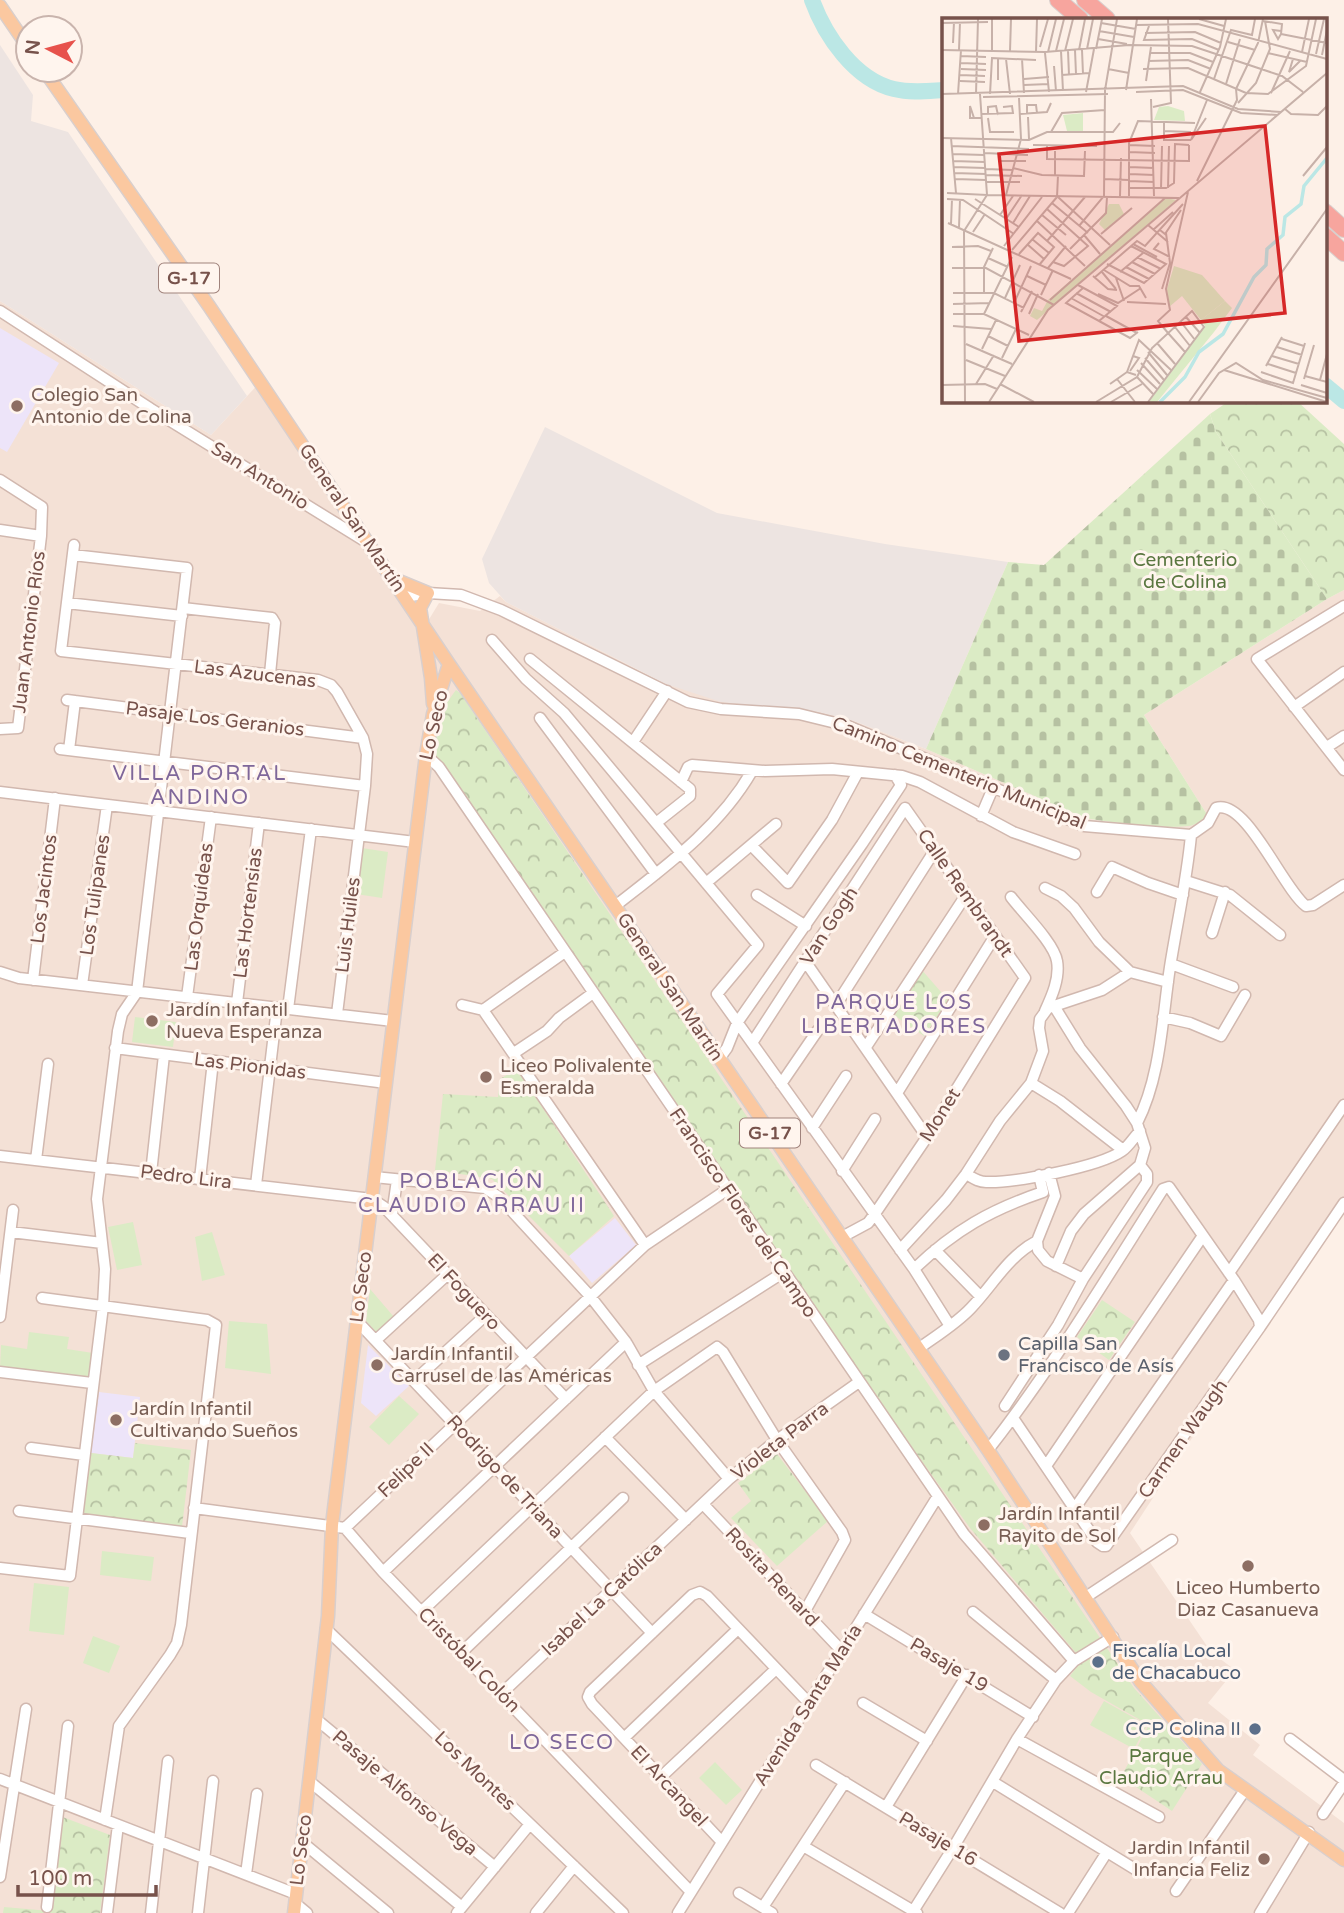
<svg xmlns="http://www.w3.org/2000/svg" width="1344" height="1913" viewBox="0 0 1344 1913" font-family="'Varela Round',sans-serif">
<defs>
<pattern id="forest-crowns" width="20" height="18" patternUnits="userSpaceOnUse" patternTransform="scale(1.75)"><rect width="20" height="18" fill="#dbebc5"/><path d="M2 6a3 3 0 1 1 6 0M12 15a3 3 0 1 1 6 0" fill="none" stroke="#b6c1a2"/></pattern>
<pattern id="cemetery-stones" width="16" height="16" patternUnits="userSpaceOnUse" patternTransform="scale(1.75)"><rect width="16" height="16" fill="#dbebc5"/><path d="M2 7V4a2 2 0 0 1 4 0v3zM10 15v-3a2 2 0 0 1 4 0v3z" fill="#b6c1a2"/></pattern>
</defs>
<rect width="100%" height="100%" fill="#fdf0e7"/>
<path fill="#f4e1d6" d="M0,301l211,134 52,-56 165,242 11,-18 41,8 20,-15 6,6 160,82 111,25 42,3 35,9 72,28 159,69 21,4 68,4 34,-10 -64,-101 183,-116 17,-9v622l-77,111 -137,210 81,119 24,18 -27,33 52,42 -7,10 91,68v90h-1344z"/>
<path fill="#ede4e1" d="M0,45l33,50 -2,26 37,11 179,264 -36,39 -211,-134z
M545,427l172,86 168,31 123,18 -82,187 -72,-28 -35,-9 -98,-10 -55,-18 -160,-82 -17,-19 -7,-24z"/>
<path fill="#ede4f9" d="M0,328l59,35 -52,89 -7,-4z
M615,1218l21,27 -44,38 -23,-27z
M368,1345l41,41 -33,30 -15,-13z
M99,1392l41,5 -7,61 -42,-5z"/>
<path fill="#dbebc5" d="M362,848l26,4 -6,46 -26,-4z
M135,1017l41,5 -3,25 -41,-5z
M133,1222l9,43 -25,5 -9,-43z
M212,1232l13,43 -23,6 -7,-44z
M370,1289l24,28 -16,17 -12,-13z
M229,1321l38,3 4,50 -46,-6z
M29,1332l40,5 -2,12 26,4 -4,27 -89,-12 1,-23 26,4z
M399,1396l20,18 -30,31 -20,-18z
M102,1551l52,6 -3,24 -51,-6z
M34,1583l35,4 -5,48 -35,-4z
M93,1636l27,10 -11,27 -26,-10z
M1104,1701l43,24 -13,24 -44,-24z
M715,1762l27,28 -16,15 -27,-27z"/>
<path fill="url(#forest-crowns)" d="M1229,401h68l47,43v146l-17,9 -111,-167 -6,-18z
M456,690l4,3 674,995 68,76 -30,47 -51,-34 28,-52 -58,-33 -21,-16 12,-16 -112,-132 -31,-43 -203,-283 -303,-447c-6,-22 10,-48 23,-65z
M921,969l27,31 -24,36 -33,-23z
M517,1069l97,147 -45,40 -77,-77 -57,-9 8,-76 55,3 2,-18z
M1102,1300l33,22 -26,38 -32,-23z
M135,1443l56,7 -9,77 -99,-12 8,-62 42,5z
M777,1454l51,67 -51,45 -46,-48 20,-17 -13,-18z
M60,1816l50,19 -10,78h-97l1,-6 46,4z"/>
<path fill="url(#cemetery-stones)" d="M1210,414l6,18 111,167 -183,116 64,101c-6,4 -12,9 -19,10 -26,3 -77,-3 -104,-8l-159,-69 82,-187 36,3z"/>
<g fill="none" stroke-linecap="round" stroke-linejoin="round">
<path stroke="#bbe7e5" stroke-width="16" d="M812,0c13,36 43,80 82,89 16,4 33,2 49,1
M1325,385l19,16"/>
<defs>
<path id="minor" d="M0,311l151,98 217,134
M0,480l42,27 -1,29 -23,192 -18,1
M0,530l41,6
M74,545l-13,106 257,29 13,5 6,7 26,46 4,16 -2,32 -28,228
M405,597l23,-4 33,2 40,15 187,92 33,7 78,5 49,12 236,100 107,9 17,-12 8,-15c30,-10 67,81 90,98l7,-1 31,-20
M67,603l115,13
M1344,606l-87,53 87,111
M183,608l89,10 3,5 -5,51
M492,640l34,39 38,34 194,232 -41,49 197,275 36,57
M530,659l160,130v7l-34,27
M67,700l296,38
M1294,707l50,-35
M540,718l116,156
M633,742l34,-51
M1327,747l17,-11
M60,749l305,37
M69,750l6,-49
M426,755l13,12 525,767 110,127
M681,782l7,-15 4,-2 73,6 67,-2 70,7 18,6 93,50 62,22
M0,792l415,50
M981,816l12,-28
M751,845l37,38 44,-63 26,-48
M1186,881l44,14 50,40
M706,883l70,-59
M1045,888l16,8 13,12 25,34 31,30 38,10
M1097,892l15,-25 36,16 35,12
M757,895l49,31
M1011,897c12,16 43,46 46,64 3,17 -5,35 -12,50
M615,906c51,-40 104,-78 137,-135
M1212,933l13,-41
M805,961l122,176
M1171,964l62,23
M0,972l19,6 374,43
M33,980l22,-182
M82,985l25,-180
M187,997l24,-180
M237,1003l22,-180
M462,1005l21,5 82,-58
M836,1005l99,-155
M288,1009l23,-180
M483,1010l162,235
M1163,1017l27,6 31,13 24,-41
M752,1043l153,-235 120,170 -98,159 -53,78 -6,8 -26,14
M866,1047l100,-152
M115,1048l271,35
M514,1053l33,-22 12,-13 34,-25
M719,1059l8,-11 10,-25 125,-179 39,-59 -6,-10
M1031,1083l29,18 63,49
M781,1084l37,-54
M897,1093l98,-157
M1137,1123c24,-47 25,-104 33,-156 7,-44 17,-88 21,-132
M812,1128l34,-52
M0,1156l372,43 12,8 182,192
M36,1160l12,-96
M842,1171l33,-52
M151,1173l13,-118
M1049,1173l6,23 -18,45 1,9 9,11 36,18
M966,1174c7,4 12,8 20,8 28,1 113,-15 136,-31 7,-5 12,-14 18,-20
M374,1177l111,11 14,9 91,99 36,46 28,49 75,88
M200,1179l13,-118
M256,1185l21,-177
M392,1215l5,-35
M11,1232l91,11
M900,1250l46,-50 20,-26 34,-53 31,-38 12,-32 -4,-23 1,-9 8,-11 54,-18 28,-18
M935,1250l45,46
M1056,1266l15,-35 13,-17 56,-49
M914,1269c41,-39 76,-59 129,-77l-4,-17
M1229,1273l115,-168
M42,1298l165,22 9,5 -35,300 -4,18 -7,12 -51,71 -14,94
M0,1317l13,-107
M357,1321l295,312
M1260,1327l84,-124
M376,1340l72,-66
M918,1349c18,-13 38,-25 53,-41 22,-23 37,-52 66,-67
M638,1365l146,-93
M0,1372l92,11
M414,1381l72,-66
M1005,1406l53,-81 25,-46 64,-97v-8l-7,-9 5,-17 -8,-25 -11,-17 -46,-58 -26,-42
M605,1437l81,83
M31,1448l53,7
M988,1450c65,-83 119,-173 175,-261l6,-2 65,93 25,40 1,7 -154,219h-3l-6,-4 -84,-124
M1046,1466l156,-229
M703,1504l139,147
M194,1508l151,20 38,44 308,320
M1075,1508l159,-228
M19,1511l171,22
M345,1528l300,-283 83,-56
M0,1568l70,8 33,-270 2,-37 -8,-70 21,-168 4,-17 15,-22 50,-424 -114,-13
M383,1572l243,-230
M1086,1597l86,-57
M422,1611l232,-220 63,-44 6,5 54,88 65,92 3,8 -40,71
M973,1612l83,68
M864,1614l169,103
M326,1629l297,284
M462,1652l161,-154
M501,1694l228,-215 48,-39 82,-58
M863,1703l64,38
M316,1719l179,148
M624,1738l114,-109
M1017,1739l142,78
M1290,1739l54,41
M816,1765l244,148
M661,1777l115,-108
M0,1779l296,115
M309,1781l153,126
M993,1782l145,89
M886,1807l81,-132
M1323,1814l21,-31
M302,1842l86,71
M722,1842l-130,-138 -4,-7 2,-5 102,-97 8,-3 7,4 102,107
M803,1846l114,67
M246,1874l11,-80
M0,1877l26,-168
M1176,1891l69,-101
M739,1893l33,20
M295,1903l12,10
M47,1907l21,-181
M763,1907l82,-125
M107,1913l11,-88
M151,1913l17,-152
M198,1913l15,-132
M457,1913l73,-89
M536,1913l38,-47
M678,1913l260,-417
M912,1913l41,-65 64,-109 39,-59 18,-19 39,-24
M1068,1913l39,-61
M1260,1913l49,-81"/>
<path id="major" d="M0,6l28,41
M44,70l165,236 240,358 539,786 152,231 78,89 126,90
M394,579l34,14 -8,15 11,70 2,26
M294,1913l34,-297 4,-91 94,-770 7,-41 16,-50"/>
<path id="highway" d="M1058,0l22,19
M1085,0l22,19
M1325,212l19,17
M1325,236l19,17"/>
</defs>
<use href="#minor" stroke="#d1b8af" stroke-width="13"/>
<use href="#major" stroke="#d9cfcd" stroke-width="15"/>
<use href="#highway" stroke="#d9cfcd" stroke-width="18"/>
<use href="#minor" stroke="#fff" stroke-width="10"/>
<use href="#major" stroke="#fbc8a0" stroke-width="12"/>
<use href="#highway" stroke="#f7a59e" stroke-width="16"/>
</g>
<g fill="#8d6e63" stroke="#fff5ee" stroke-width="2.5">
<circle cx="17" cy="406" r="7"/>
<circle cx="152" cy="1021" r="7"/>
<circle cx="486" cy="1077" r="7"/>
<circle cx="377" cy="1365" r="7"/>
<circle cx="116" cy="1420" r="7"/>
<circle cx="984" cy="1525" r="7"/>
<circle cx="1248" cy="1566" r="7"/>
<circle cx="1264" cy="1859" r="7"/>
</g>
<circle fill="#6b7280" stroke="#fff5ee" stroke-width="2.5" cx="1004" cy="1355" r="7"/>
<g fill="#5c6f8a" stroke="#fff5ee" stroke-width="2.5">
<circle cx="1098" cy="1662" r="7"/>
<circle cx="1255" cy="1729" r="7"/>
</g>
<g text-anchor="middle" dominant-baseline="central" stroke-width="6" stroke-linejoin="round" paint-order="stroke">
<g fill="#fff5ee" stroke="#a0837c" stroke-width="2">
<rect x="159" y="263.5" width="60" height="29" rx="5"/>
<rect x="740" y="1118.5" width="60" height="29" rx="5"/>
</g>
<g font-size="18" font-weight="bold" fill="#77524b">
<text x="189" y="278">G-17</text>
<text x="770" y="1133">G-17</text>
</g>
<g font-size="19" fill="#785e54" stroke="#fff5ee" text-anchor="start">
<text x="31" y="395">Colegio San<tspan x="31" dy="22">Antonio de Colina</tspan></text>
<text x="166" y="1010">Jardín Infantil<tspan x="166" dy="22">Nueva Esperanza</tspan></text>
<text x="500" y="1066">Liceo Polivalente<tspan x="500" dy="22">Esmeralda</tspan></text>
<text x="391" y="1354">Jardín Infantil<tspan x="391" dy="22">Carrusel de las Américas</tspan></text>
<text x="130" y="1409">Jardín Infantil<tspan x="130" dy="22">Cultivando Sueños</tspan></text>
<text x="998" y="1514">Jardín Infantil<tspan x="998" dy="22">Rayito de Sol</tspan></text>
<text x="1248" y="1588" text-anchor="middle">Liceo Humberto<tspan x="1248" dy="22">Diaz Casanueva</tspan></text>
<text x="1250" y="1848" text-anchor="end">Jardin Infantil<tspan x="1250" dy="22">Infancia Feliz</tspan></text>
</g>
<g font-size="19" fill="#77524b" stroke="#fff5ee">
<text transform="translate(260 476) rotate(32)">San Antonio</text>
<text transform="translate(352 518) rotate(56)">General San Martín</text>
<text transform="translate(29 632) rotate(-83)">Juan Antonio Ríos</text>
<text transform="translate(255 674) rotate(7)">Las Azucenas</text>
<text transform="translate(215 719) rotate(7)">Pasaje Los Geranios</text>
<text transform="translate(434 725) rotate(-77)">Lo Seco</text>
<text transform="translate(959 773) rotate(22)">Camino Cementerio Municipal</text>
<text transform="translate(44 889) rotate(-83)">Los Jacintos</text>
<text transform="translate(965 893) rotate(55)">Calle Rembrandt</text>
<text transform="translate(95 895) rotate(-82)">Los Tulipanes</text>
<text transform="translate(199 907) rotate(-83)">Las Orquídeas</text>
<text transform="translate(248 913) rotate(-83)">Las Hortensias</text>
<text transform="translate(348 925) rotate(-83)">Luis Huiles</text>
<text transform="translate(829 926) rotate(-57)">Van Gogh</text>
<text transform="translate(670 987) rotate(56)">General San Martín</text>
<text transform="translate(250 1066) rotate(7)">Las Pionidas</text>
<text transform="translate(940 1115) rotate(-58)">Monet</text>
<text transform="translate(186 1177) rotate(7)">Pedro Lira</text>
<text transform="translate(743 1213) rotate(56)">Francisco Flores del Campo</text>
<text transform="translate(361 1287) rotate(-83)">Lo Seco</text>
<text transform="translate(464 1292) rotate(47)">El Foguero</text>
<text transform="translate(1183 1439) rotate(-55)">Carmen Waugh</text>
<text transform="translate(780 1441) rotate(-37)">Violeta Parra</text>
<text transform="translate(406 1470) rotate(-44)">Felipe II</text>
<text transform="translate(505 1477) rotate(47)">Rodrigo de Triana</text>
<text transform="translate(772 1577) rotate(47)">Rosita Renard</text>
<text transform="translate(602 1599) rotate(-43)">Isabel La Católica</text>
<text transform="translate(469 1660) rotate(46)">Cristóbal Colón</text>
<text transform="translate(949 1665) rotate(31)">Pasaje 19</text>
<text transform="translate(808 1705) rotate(-58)">Avenida Santa María</text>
<text transform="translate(475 1771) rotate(44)">Los Montes</text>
<text transform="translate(669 1786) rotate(47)">El Arcangel</text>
<text transform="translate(405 1793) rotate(40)">Pasaje Alfonso Vega</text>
<text transform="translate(938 1839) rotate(31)">Pasaje 16</text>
<text transform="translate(301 1850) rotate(-83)">Lo Seco</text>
</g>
<g font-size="19" fill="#5a7740" stroke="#fff5ee">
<text x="1185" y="560">Cementerio<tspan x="1185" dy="22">de Colina</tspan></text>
<text x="1161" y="1756">Parque<tspan x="1161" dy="22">Claudio Arrau</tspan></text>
</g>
<g font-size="19" fill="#5b616d" stroke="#fff5ee" text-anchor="start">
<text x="1018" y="1344">Capilla San<tspan x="1018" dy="22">Francisco de Asís</tspan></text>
</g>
<g font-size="19" fill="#4e5e75" stroke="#fff5ee" text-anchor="start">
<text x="1112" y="1651">Fiscalía Local<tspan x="1112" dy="22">de Chacabuco</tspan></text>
<text x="1241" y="1729" text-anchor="end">CCP Colina II</text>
</g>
<g font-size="21" letter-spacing="2" fill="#7f679a" stroke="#fff5ee">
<text x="200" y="773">VILLA PORTAL<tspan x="200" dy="24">ANDINO</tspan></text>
<text x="894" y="1002">PARQUE LOS<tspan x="894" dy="24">LIBERTADORES</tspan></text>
<text x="472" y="1181">POBLACIÓN<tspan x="472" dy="24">CLAUDIO ARRAU II</tspan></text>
<text x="562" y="1742">LO SECO</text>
</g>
</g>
<g transform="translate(942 18)">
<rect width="385" height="385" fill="#fdf0e7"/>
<path d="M226,88l16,5 1,10 -31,-1 5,-13zM141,95v18h-16l-4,-16zM224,180l10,2 -139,120 -7,-4 4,-8 8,3 6,-11zM167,186h10l5,10 -19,16 -6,-6zM283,283l7,7 -18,24 -57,70h-8l56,-76 -4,-6z" fill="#dbebc5"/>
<path d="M232,248l28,9 23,26 -24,19 -19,-24 -13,11 -2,-18z" fill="#dbebc5"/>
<path fill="none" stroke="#bbe7e5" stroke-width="3.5" d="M218,384l25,-25 14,-25 24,-18 31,-57 12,-12 1,-16 16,-14 2,-18 16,-13 3,-18 23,-28"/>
<path fill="none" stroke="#c7b1a9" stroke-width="2" d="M257,1l25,7M321,3l19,3 -1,10M0,5l46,-1M159,5l35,6M194,7l62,-1 129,35M207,8l-5,14 48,-1 27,11M157,13l35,6M203,15l50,-1 26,11M339,16l46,9M339,16l-3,5 -5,-9 8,1M156,21l29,5M286,24l27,8M11,25l1,-21M98,29l8,-28M145,31l6,-30M154,31l6,-30M0,32l103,2 84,-7 63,1 90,30 21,16M17,32l1,-28M50,32v-31M133,32l1,24M137,32l6,-31M140,32l1,24M68,33l1,-32M114,33l8,-32M119,33l2,40M123,33l8,-32M126,33l1,24M94,34l1,-33M106,34l8,-33M360,34l7,-33M103,35l4,39M208,35h40l23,9M326,35l39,9M374,36l8,-35M380,37l5,-25M19,38l25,1M64,41l4,35M80,41l2,34M351,41l-4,13 11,-11M206,43l40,-1 23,9M19,45l25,1M112,48l2,25M19,51l25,1M166,51l21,4M201,51l45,-1 58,25 22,1 38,-28 10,-47M18,57l25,1M120,57l27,-2M82,61l25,-2M272,61l17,-49 21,5 3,-16M56,62v-22M18,63l25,1M204,63l5,-34M284,66l14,-45M82,67l25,-1M184,72l11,-71M144,74l8,-43M194,74l47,-2 58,23 36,2M258,74l20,-45 6,-28M329,75l19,-42M0,76l241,-8 55,23 43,3M16,76l3,-44M34,76l2,-75M48,76l2,-36 44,2M41,79l125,-3M209,81l3,97M296,85l18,-20 14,-34 -5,-28M211,89l18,-4 -3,-84M343,91l6,5 27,1 9,-9M85,95v-8h9l1,8M39,96l32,-1 -1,-7 -9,1M46,96v-7l8,-1 2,9M78,96l27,-2 4,-9M86,99l1,22M32,100l-4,-12v12h11M46,100l2,14h24M222,104v18h27M222,113l27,1M109,114l11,-19 43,-3M0,120l87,2 18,-8h66l7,-9M9,120l5,55M249,122l16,-40M249,122l15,-22M91,127l64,1M105,127v14l142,2v-16M187,127l26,1M9,128l78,3M187,134l26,1M42,135l44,2M10,136l32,1M11,143l32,1M58,143h26M11,149l32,1M187,149l25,1M71,150l29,7 42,1 1,-25M43,151l28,1M12,155l32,1M187,156l25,1M44,157l36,1M113,157v-24M361,158l24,-29M13,161l31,1M162,161l25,1M187,163l25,1M255,163l40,-81 -1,-11 22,-46 5,-24M44,164h34M187,170h37l8,-5 1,-39 14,1M226,170l1,-42M219,171l1,-43M5,175l40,2 -7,-101M64,177l15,-56 -2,-41M178,178l1,-38M187,178v-53l9,-22 57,2M116,179l52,48M5,181l16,1 51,34M33,181l44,28M110,185l36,30M105,191l41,37 -24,20 -11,-4M58,197l13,-19M100,197l24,20M64,201l16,-24M95,203l48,45M6,205l123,56M71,205l17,-27M9,206l1,-25M206,207l20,17M137,208l25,-30 1,-106 12,-71M17,209l1,-27M211,212l20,-18M218,212l5,4 16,-24M31,214l12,-18M159,216l31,-26M142,217l16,19M90,221l17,14M105,223l38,-44M217,225l-5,6 16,8M85,226l17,15M191,226l24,13M62,228l38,-49M10,229l26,-1 13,5M128,231l36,-36 1,-16M70,232l45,-53 1,-22M77,236l19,-21 16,14 -14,17M195,239l24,12M46,240l20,9M190,244l23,12M165,246l37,19 22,-19 -35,-18M184,249l23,12M10,250h34l68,37M106,250l18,-22M162,252l26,16h9l7,12M160,254l14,17M178,254l23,-19M85,258l19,9M151,258l15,13 9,1M152,260l43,-37 8,5 38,-42M174,260l8,23M136,267l39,21 -18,15 -33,-18 17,-15M220,271l8,-26 -4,-30M42,274v-25l9,-19M11,275h41l30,15M134,275l35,19M156,276l20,9 23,-15M99,277l12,-25M63,280l15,-33M129,280l34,19M108,282l115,-102M185,284l39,2M72,285l17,-37M11,286l37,-1M79,294l11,-21M11,296h31l45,21M42,296l28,-57M87,296l9,-20M164,298l31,17M244,299l14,16M157,303l31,17 8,-6M239,304l14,18M11,308l38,3M233,309l15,19M226,315l-10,-12 12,-11 -4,-21 22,-97M226,315l17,19M46,318l20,10M340,321l22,7M215,325l18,21M24,326l46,20M335,329l25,8M40,331l14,-29M206,334l19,23M330,338l27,8M60,340l14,-29M203,340l19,22M24,342l39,16M199,345l19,21M326,346l28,9M324,348l16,-29M195,352l20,19M282,352l103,32M188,353l9,-13 -6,-2M185,354l12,-32 32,30M319,354l32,11 12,-40M363,358l22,6M195,359l17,18M175,361l18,23M362,361l10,-34M378,362l7,-26M34,366l18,-29M58,366l34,18M168,366l17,-12 9,3M0,367l43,-1 12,5M359,367l26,8M23,384l-1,-171 23,-36 192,3M47,384l59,-92 279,-237M154,384l41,-25 15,-29 40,-37 12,16 -56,75M169,384l31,-18M247,384l138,-193M256,384l21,-29 17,-10 27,17 64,18"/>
<path fill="#d62828" fill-opacity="0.15" stroke="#d62828" stroke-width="3.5" d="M323,108l20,187 -266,28 -20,-187z"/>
<rect width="385" height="385" fill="none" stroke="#77524b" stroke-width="3.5"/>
</g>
<g transform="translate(49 49) rotate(276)"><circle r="33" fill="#fff5ee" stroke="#c9b4ad" stroke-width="2"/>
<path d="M0-5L12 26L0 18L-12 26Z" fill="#e7524c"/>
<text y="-10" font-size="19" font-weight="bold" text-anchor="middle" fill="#77524b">N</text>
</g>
<path d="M18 1885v10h138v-10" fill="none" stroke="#77524b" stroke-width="3.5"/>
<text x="28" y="1885" font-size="21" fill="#77524b" stroke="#fff5ee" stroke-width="5" paint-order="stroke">100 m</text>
</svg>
